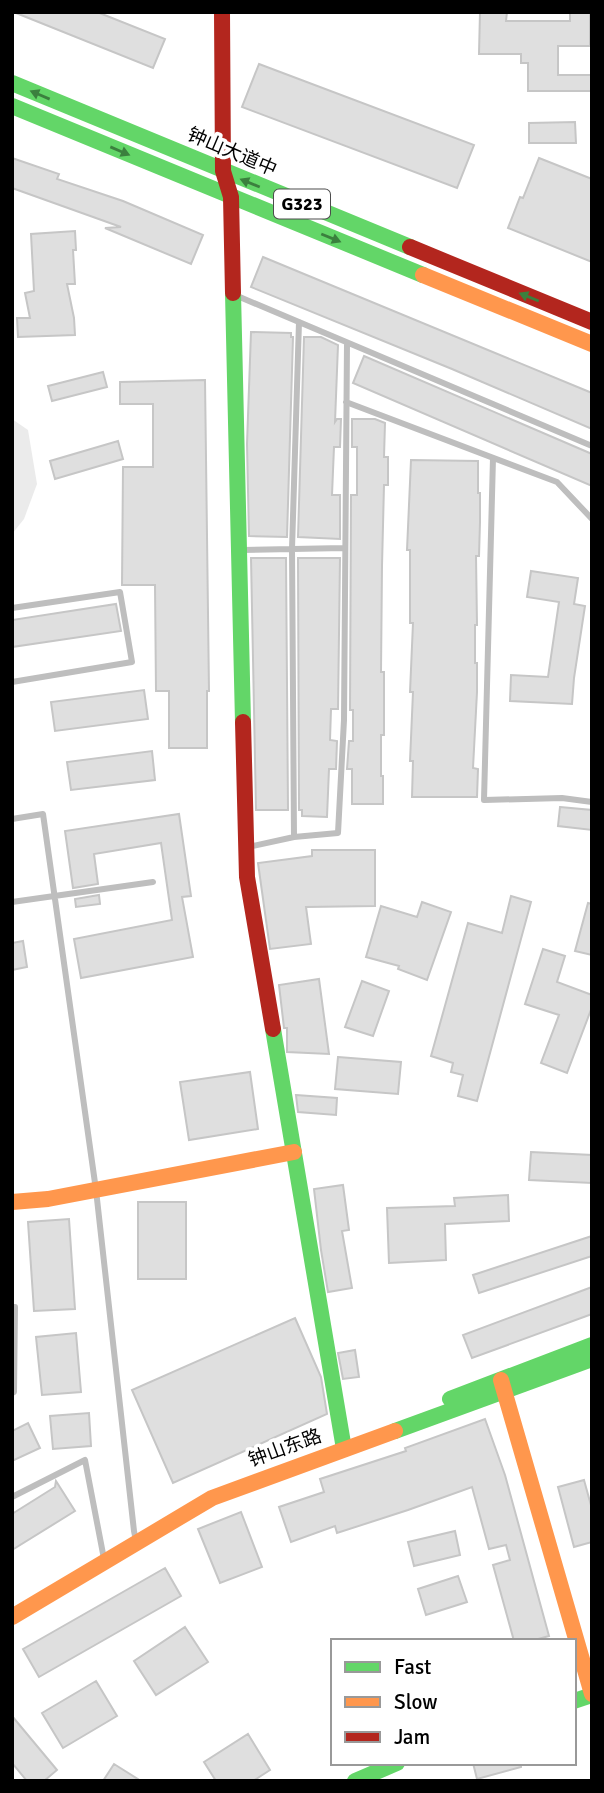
<svg xmlns="http://www.w3.org/2000/svg" width="604" height="1793" viewBox="0 0 604 1793" font-family="Signika,'Noto Sans SC',sans-serif">
<rect width="100%" height="100%" fill="#fff"/>
<path fill="#ebebeb" d="M12,419l16,11 9,54 -13,35 -12,15z"/>
<path fill="#dfdfdf" stroke="#c6c6c6" stroke-width="2" d="M97,12l68,27 -12,29 -137,-55z
M480,12h27l-1,9h64v-9h20v34h-32v29h34v16h-64v-28h-7v-9h-42z
M259,64l215,81 -17,43 -215,-81z
M575,122l1,21h-47v-20z
M12,158l47,16 -2,5 66,22 80,34 -12,29 -86,-36 16,-1 -109,-39z
M539,158l53,21v83l-84,-34 12,-31 3,1z
M75,231l1,19h-3l2,34h-8l7,34 1,17 -57,2 -1,-19h13l-5,-25 9,-2 -3,-57z
M263,257l329,136v36l-140,-60 -201,-82z
M251,332l40,1v4h2l-6,200 -38,-1 -2,-92z
M304,337h17l17,8 -3,77 2,-3h4l-1,28h-6l-2,48h8v44l-42,-2z
M364,356l228,98v32l-239,-103z
M103,372l4,15 -55,14 -4,-15z
M205,380l4,311h-2v57h-38v-57h-13l-1,-106h-33l1,-118h30v-63h-33v-22z
M352,419h23l10,4 -1,34h4v28h-4l-2,81 -1,106h3v63h-3v41h2v28h-31v-35h-5l2,-28h4v-31h-3l1,-215h6v-48h-5z
M118,441l5,18 -68,20 -5,-18z
M411,460l67,1v32h2v29l-1,34h-3l1,69h-2v38h2v29l-4,76 5,1 -1,28h-65l1,-36h-3l3,-69h-3l3,-69h-3v-73h-3z
M251,558h35l2,252h-32z
M298,558h42l-2,151h-7l-1,31 7,1 -1,28h-7l-2,48 -25,-1v-6h-3z
M531,571l47,7 -4,26 11,2 -11,72 -2,26 -62,-3 1,-26 37,2 11,-75 -32,-5z
M116,604l5,27 -109,16v-27z
M144,690l4,29 -93,12 -4,-29z
M152,751l3,29 -84,10 -4,-28z
M560,807l32,3v20l-34,-4z
M179,814l12,82 -9,1 11,60 -112,21 -7,-39 98,-19 -11,-77 -67,11 4,30 -25,4 -8,-57z
M312,850h63v56l-69,1 5,37 -41,5 -12,-86 54,-7z
M99,895l1,9 -24,3 -1,-8z
M511,896l20,6 -54,199 -19,-5 5,-21 -12,-3 2,-9 -22,-7 37,-133 34,10z
M422,902l29,10 -24,68 -29,-11 1,-3 -33,-9 15,-51 36,11z
M588,903l4,1v51l-17,-4z
M23,941l4,26 -15,3v-27z
M543,949l22,7 -8,26 35,13v12l-25,66 -26,-10 18,-48 -34,-11z
M319,979l10,75 -42,-2v-24h-3l-5,-43z
M362,981l27,10 -16,45 -28,-9z
M338,1057l63,5 -3,32 -63,-5z
M250,1072l8,57 -69,11 -9,-58z
M296,1095l41,3 -1,17 -38,-3z
M531,1152l61,3v28l-63,-3z
M343,1185l6,45 -7,1 10,57 -24,4 -7,-42 -7,-61z
M508,1195l1,26 -64,3 1,36 -57,3 -2,-55 68,-2 -1,-8z
M138,1202h48v77h-48z
M69,1219l6,90 -41,2 -6,-89z
M592,1236v20l-113,37 -6,-18z
M592,1287v27l-120,44 -9,-23z
M295,1318l26,59 6,37 -154,69 -41,-93z
M76,1333l5,59 -39,3 -6,-58z
M355,1350l4,27 -16,2 -5,-26z
M89,1413l2,33 -38,3 -3,-33z
M485,1419l20,56 44,161 -18,5h-17l-21,-76 17,-5 -4,-15 -17,4 -17,-62 -64,23 -71,23 -2,-7 -44,16 -12,-35 45,-15 -4,-13 86,-28 -1,-3z
M28,1423l12,25 -28,13v-30z
M584,1480l8,29v33l-18,5 -16,-60z
M56,1481l19,30 -63,39v-36l43,-27z
M241,1512l21,55 -42,16 -22,-54z
M455,1531l5,24 -46,11 -6,-24z
M165,1568l16,28 -142,81 -16,-28z
M458,1576l9,26 -41,13 -8,-26z
M185,1627l23,35 -52,33 -22,-34z
M96,1681l21,35 -54,32 -21,-35z
M12,1716l45,54 -13,11h-17l-15,-18z
M248,1734l22,36 -17,11h-37l-12,-19z
M473,1763h48v4l-44,12z
M114,1764l27,17h-38z"/>
<g fill="none" stroke-linecap="round" stroke-linejoin="round">
<path stroke="#bebebe" stroke-width="6" d="M235,295l357,151
M346,402l211,80 35,37
M493,458l-9,342 78,-2 30,4
M241,550l103,-2
M12,608l108,-16 12,70 -120,20
M12,819l31,-5 53,376 38,341 2,10
M294,837l-2,-288 7,-227
M248,847l46,-10 44,-4 6,-113 3,-377
M12,902l141,-20
M12,1307h3l-1,85 -2,1
M12,1497l73,-37 19,99"/>
<path stroke="#63d668" stroke-width="16" d="M12,83l398,164
M12,106l411,169
M233,293l10,429
M273,1029l71,420
M450,1399l142,-54
M395,1431l197,-72
M574,1701l18,-6
M355,1781l42,-18"/>
<path stroke="#ff974d" stroke-width="16" d="M423,275l169,69
M12,1202l36,-3 246,-47
M501,1380l91,314
M12,1617l200,-119 183,-67"/>
<path stroke="#b3261e" stroke-width="16" d="M222,12l1,159 8,26 2,96
M410,247l182,75
M243,722l4,155 26,152"/>
</g>
<defs><path id="oneway-solid" d="M-6-.8H1V-3.2L6.5 0L1 3.2V.8H-6Z" transform="scale(1.75)"/></defs>
<g fill="#3b803e">
<use href="#oneway-solid" transform="translate(40 95) rotate(-157)"/>
<use href="#oneway-solid" transform="translate(120 151) rotate(23)"/>
<use href="#oneway-solid" transform="translate(250 183) rotate(-158)"/>
<use href="#oneway-solid" transform="translate(331 238) rotate(22)"/>
<use href="#oneway-solid" transform="translate(529 297) rotate(-158)"/>
</g>
<g text-anchor="middle" dominant-baseline="central" stroke-width="7" stroke-linejoin="round" paint-order="stroke">
<rect fill="#fff" stroke="#4c4c4c" stroke-width="2" x="274" y="189.5" width="56" height="29" rx="5"/>
<g font-size="18" font-weight="bold" fill="#000">
<text x="302" y="204">G323</text>
</g>
<g font-size="19" fill="#000" stroke="#fff">
<text transform="translate(232 152) rotate(23)">钟山大道中</text>
<text transform="translate(285 1448) rotate(-20)">钟山东路</text>
</g>
</g>
<rect width="604" height="1793" fill="none" stroke="#000000" stroke-width="28"/>
<rect x="331" y="1639" width="245" height="126" fill="#ffffff" stroke="#999999" stroke-width="2"/>
<rect x="345" y="1662" width="35" height="10" fill="#63d668" stroke="#999999" stroke-width="2"/>
<text x="394" y="1674" font-size="21" fill="#000000">Fast</text>
<rect x="345" y="1697" width="35" height="10" fill="#ff974d" stroke="#999999" stroke-width="2"/>
<text x="394" y="1709" font-size="21" fill="#000000">Slow</text>
<rect x="345" y="1732" width="35" height="10" fill="#b3261e" stroke="#999999" stroke-width="2"/>
<text x="394" y="1744" font-size="21" fill="#000000">Jam</text>
</svg>
